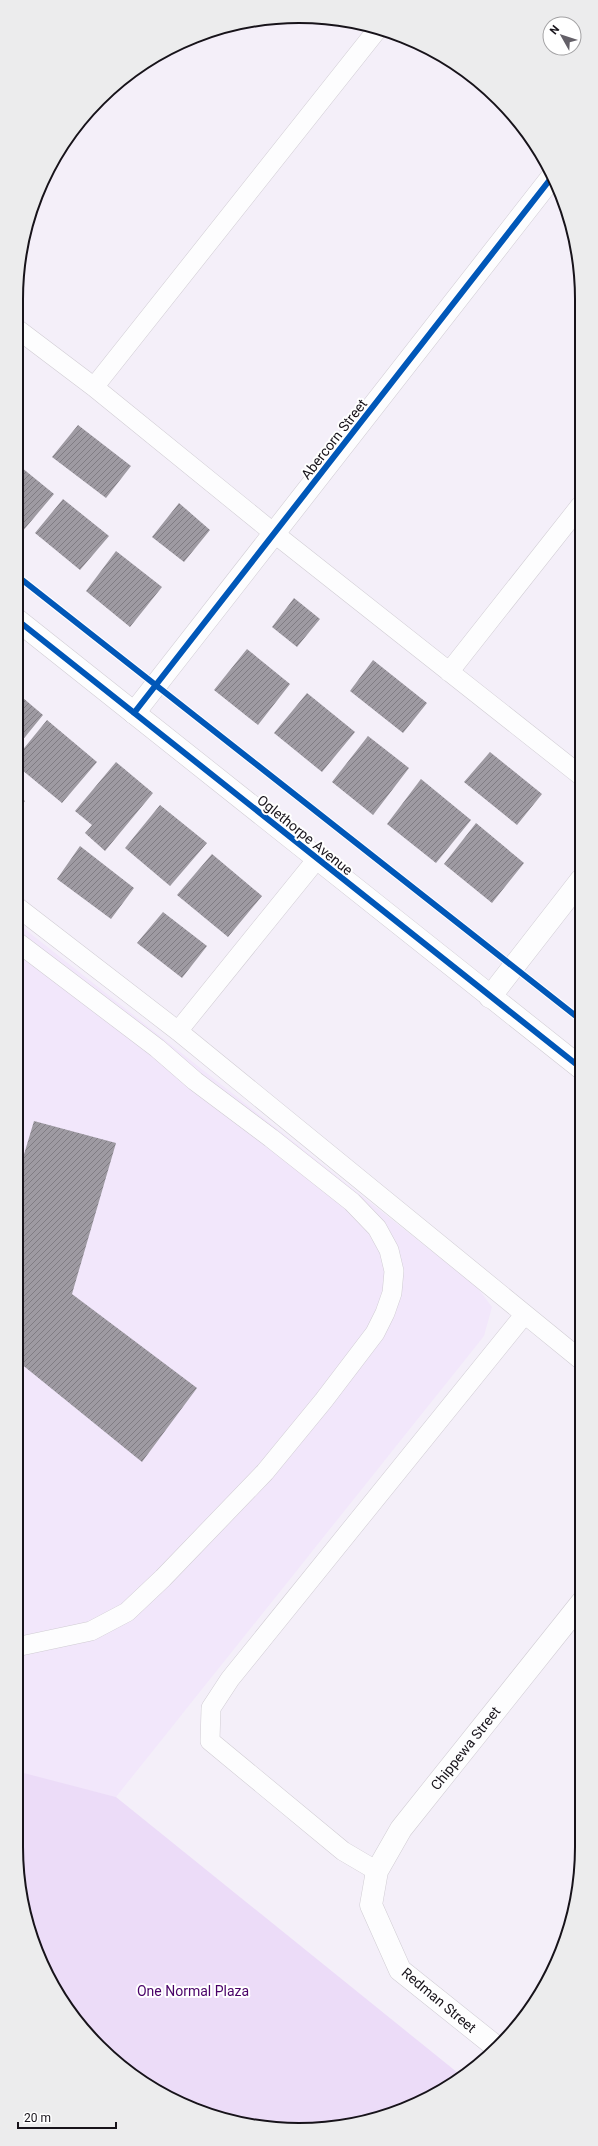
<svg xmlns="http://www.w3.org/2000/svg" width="598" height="2146" viewBox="0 0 598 2146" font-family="Roboto,sans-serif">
<defs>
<pattern id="building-hatch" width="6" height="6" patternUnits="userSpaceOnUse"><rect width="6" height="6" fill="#9e9aa2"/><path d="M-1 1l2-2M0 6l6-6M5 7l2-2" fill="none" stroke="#807c83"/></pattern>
</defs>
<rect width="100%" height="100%" fill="#f4eff9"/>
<path fill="#f2e7fb" d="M16,922l461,365 15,20 -8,29 -368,461 -100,-25z"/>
<path fill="#ecdcf8" d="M16,1771l100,26 347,280 -39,24 -52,19 -92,9 -54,-9 -52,-19 -47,-29 -41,-38 -49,-79 -16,-53 -5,-55z"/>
<path fill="url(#building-hatch)" d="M78,425l53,41 -25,32 -54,-41z
M16,463l38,31 -32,38 -6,-5z
M63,499l46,37 -29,34 -45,-37z
M179,503l31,27 -26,32 -32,-25z
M116,551l46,36 -32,40 -44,-36z
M294,598l26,21 -23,28 -25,-20z
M247,649l43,35 -32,41 -44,-35z
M373,660l54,43 -24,30 -53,-42z
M16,692l27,23 -27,33z
M307,693l48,39 -33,40 -48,-39z
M47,720l50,42 -35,41 -46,-38v-7z
M368,736l41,32 -36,47 -41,-33z
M490,752l52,42 -25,31 -53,-43z
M116,762l37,31 -48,58 -20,-18 7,-8 -17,-14z
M421,779l50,41 -35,43 -49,-39z
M16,794l9,7 -9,12z
M160,805l47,38 -37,43 -45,-38z
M476,823l48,40 -32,40 -48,-39z
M80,846l54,42 -23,31 -54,-40z
M212,854l50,42 -34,41 -51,-42z
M163,912l44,34 -25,32 -45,-35z
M34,1121l82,22 -44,151 125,94 -55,74 -122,-99 -4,3v-185z"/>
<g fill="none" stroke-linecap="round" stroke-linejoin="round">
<defs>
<path id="service" d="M16,328l78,59 181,147 305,241
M94,387l283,-357
M449,672l131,-166
M16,906l162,125 403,329
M16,941l141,107 38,33 76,57 81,64 25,26 12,22 5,21 -2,22 -7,20 -10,20 -51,67 -59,72 -102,106 -36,34 -36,19 -75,16
M178,1031l139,-172
M377,1871l-34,-20 -133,-110 1,-33 19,-29 294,-364"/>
<g id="minor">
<path d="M16,619l565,449"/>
<path d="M134,713l418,-536"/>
<path d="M490,997l91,-117"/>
<path id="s1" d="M495,2046l-95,-76 -29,-65 6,-34 24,-42 181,-227"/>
</g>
</defs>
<use href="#service" stroke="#d0ccd3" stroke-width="20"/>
<use href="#minor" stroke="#d0ccd3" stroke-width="23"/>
<use href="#service" stroke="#fdfdfe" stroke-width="19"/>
<use href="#minor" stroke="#fdfdfe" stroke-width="22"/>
<defs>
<path id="cycleway" d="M16,575l565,445
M16,619l565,449
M134,713l418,-536"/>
</defs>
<use href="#cycleway" stroke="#fff" stroke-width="8"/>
<use href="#cycleway" stroke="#0057b8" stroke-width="6"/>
</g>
<g text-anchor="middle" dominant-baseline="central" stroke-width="4" stroke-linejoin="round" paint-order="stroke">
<g font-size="14" fill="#17131a" stroke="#fff">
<text transform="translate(334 439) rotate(-52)">Abercorn Street</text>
<text transform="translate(305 835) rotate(39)">Oglethorpe Avenue</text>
<text stroke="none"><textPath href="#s1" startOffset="379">Chippewa Street</textPath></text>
<text transform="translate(439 2000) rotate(40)">Redman Street</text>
</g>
<g font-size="14" fill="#490268" stroke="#fff">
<text x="193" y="1991">One Normal Plaza</text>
</g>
</g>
<path d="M0 0H598V2146H0ZM299 23H299A276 276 0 0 1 575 299V1847A276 276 0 0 1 299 2123H299A276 276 0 0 1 23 1847V299A276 276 0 0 1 299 23Z" fill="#ececed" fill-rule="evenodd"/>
<path fill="none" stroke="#17131a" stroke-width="2" d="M299 23H299A276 276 0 0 1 575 299V1847A276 276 0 0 1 299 2123H299A276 276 0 0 1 23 1847V299A276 276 0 0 1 299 23Z"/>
<g transform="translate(562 36) rotate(309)"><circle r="19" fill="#ffffff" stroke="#a2a1a3"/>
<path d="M0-3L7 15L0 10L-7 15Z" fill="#646068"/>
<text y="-6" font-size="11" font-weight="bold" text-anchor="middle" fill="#17131a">N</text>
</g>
<path d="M18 2122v6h98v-6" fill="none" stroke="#17131a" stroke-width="2"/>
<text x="24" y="2122" font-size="12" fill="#17131a" stroke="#ffffff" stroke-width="3" paint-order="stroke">20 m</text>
</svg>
